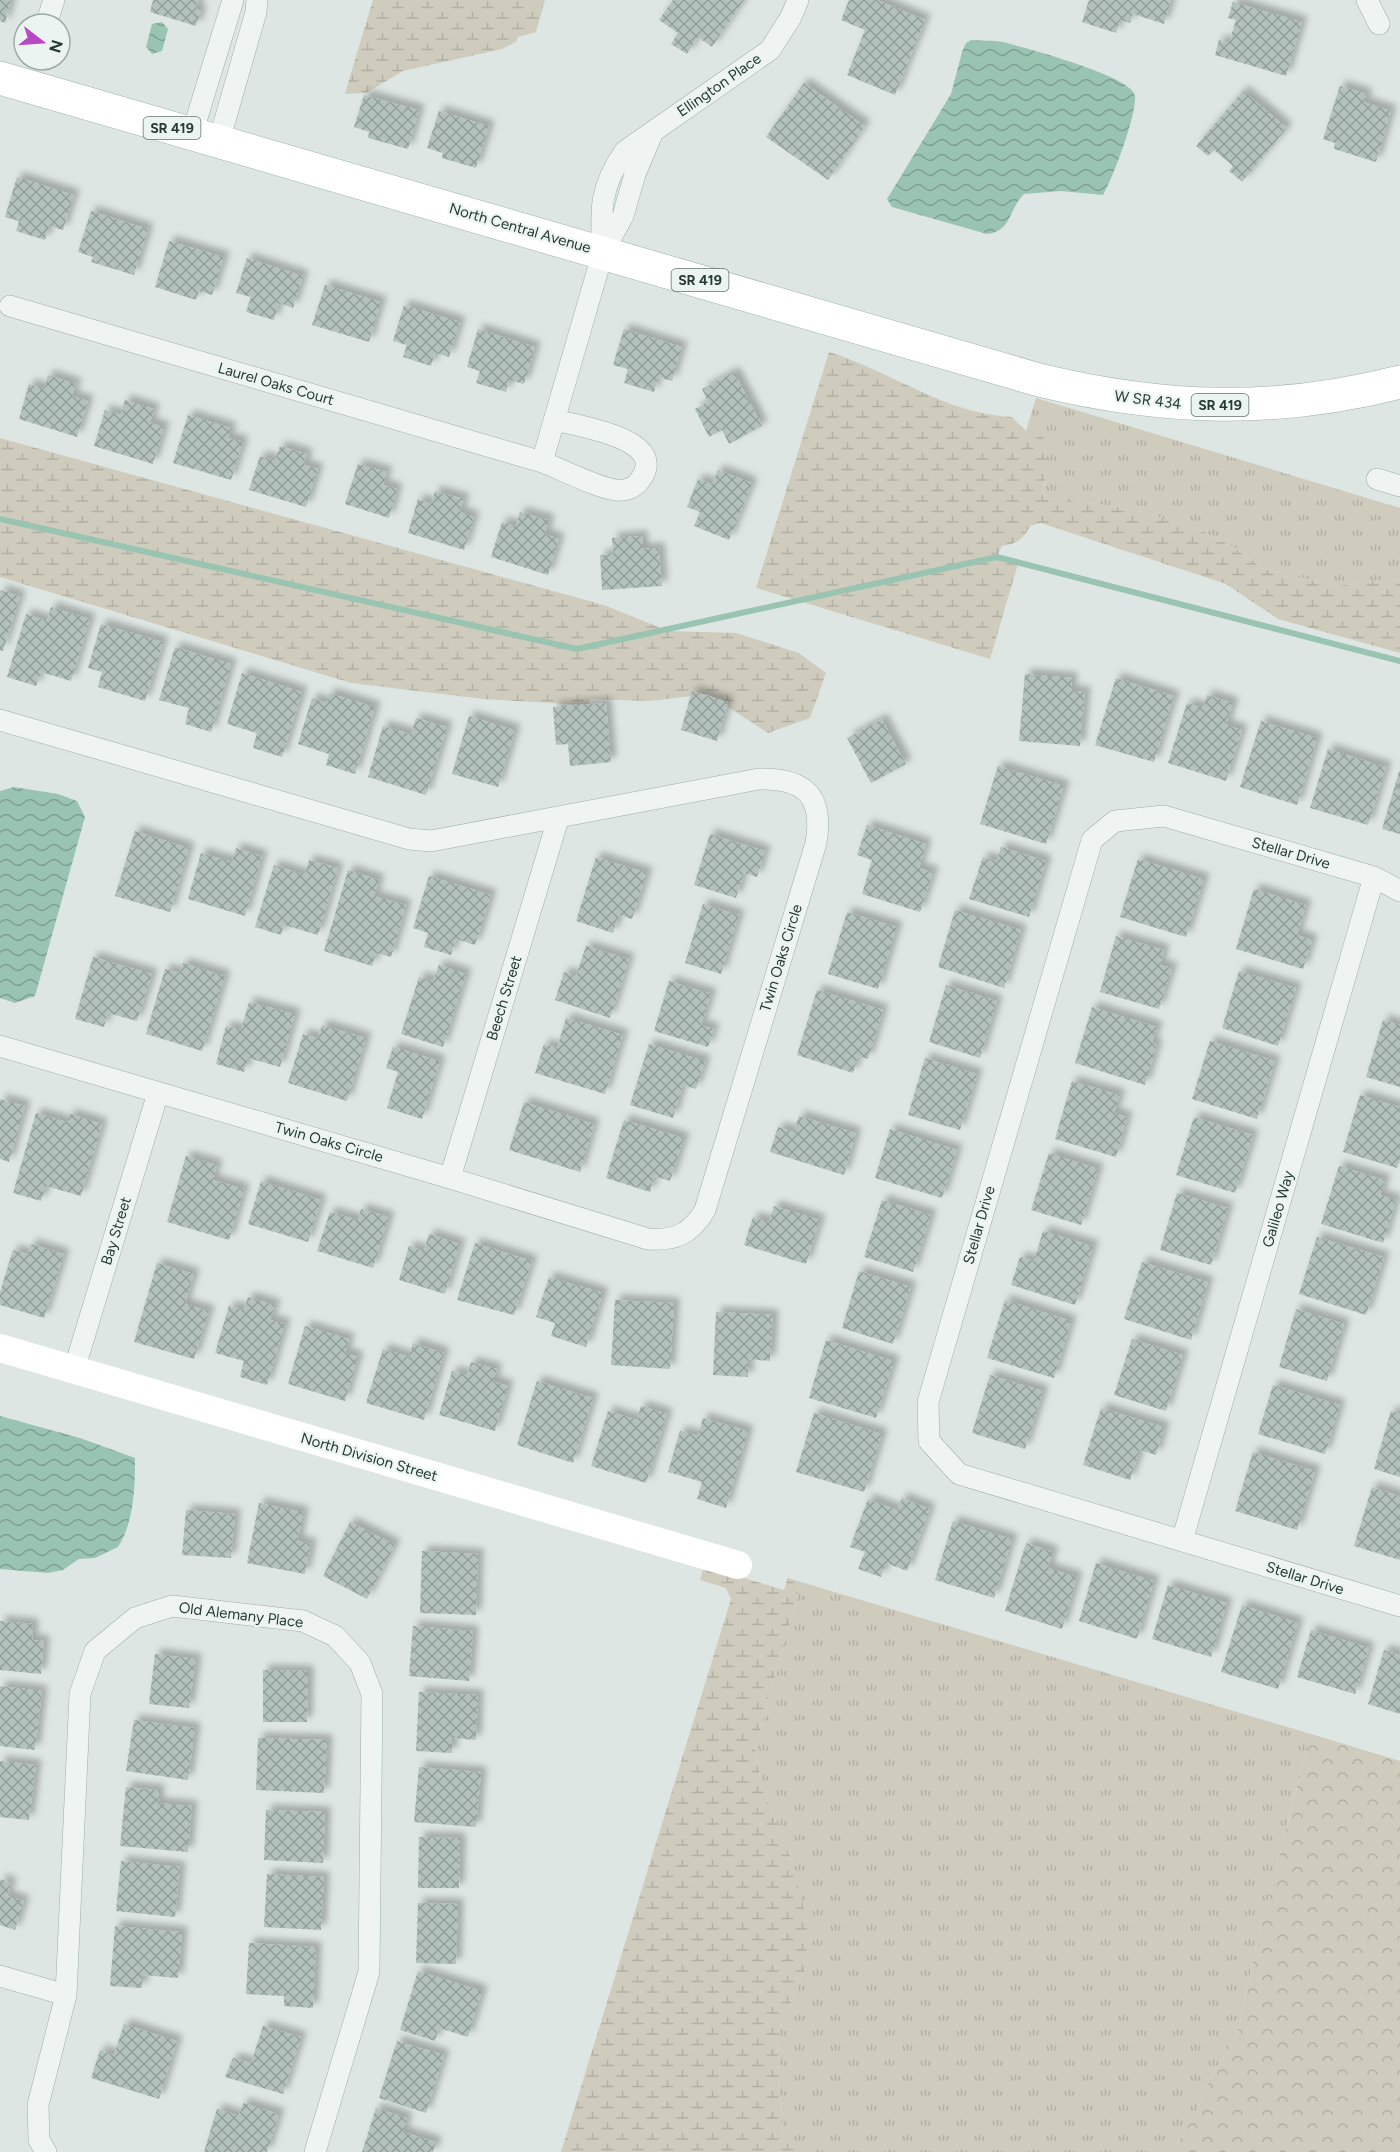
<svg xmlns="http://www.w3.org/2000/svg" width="1400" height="2152" viewBox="0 0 1400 2152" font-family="Figtree,sans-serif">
<defs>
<pattern id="grass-tufts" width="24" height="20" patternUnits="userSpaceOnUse" patternTransform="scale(1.5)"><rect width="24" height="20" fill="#cfccbe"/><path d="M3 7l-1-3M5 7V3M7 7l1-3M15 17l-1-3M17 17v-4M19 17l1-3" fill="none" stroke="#b2b0a4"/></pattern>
<pattern id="forest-crowns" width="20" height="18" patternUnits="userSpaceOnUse" patternTransform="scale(1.5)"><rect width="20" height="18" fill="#cfccbe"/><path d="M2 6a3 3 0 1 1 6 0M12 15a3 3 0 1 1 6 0" fill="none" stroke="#b2b0a4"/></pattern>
<pattern id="wetland-marsh" width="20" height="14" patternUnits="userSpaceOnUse" patternTransform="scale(1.5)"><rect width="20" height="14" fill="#cfccbe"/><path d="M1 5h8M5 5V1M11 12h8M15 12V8" fill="none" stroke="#b2b0a4"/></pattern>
<pattern id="water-waves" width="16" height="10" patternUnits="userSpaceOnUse" patternTransform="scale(1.5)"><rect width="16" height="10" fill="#9ac4b2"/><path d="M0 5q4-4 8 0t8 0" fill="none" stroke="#7ea092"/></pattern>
<pattern id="building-cross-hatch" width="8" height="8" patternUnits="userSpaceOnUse" patternTransform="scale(1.5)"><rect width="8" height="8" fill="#b4c2be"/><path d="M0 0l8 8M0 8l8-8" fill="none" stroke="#929f9b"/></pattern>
<filter id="shadow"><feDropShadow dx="5.5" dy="-5.5" stdDeviation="3" flood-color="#0004"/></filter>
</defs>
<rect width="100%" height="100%" fill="#dde6e3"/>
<path fill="url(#grass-tufts)" d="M1036,398l364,110v73l-9,-2 -55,7 -73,-17 -28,-21 -39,-20 -50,-15 -41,-8 -62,-7 2,-18 -19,-49z
M801,1582l510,152 -55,212 -19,89 -26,42 -15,36 -24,39h-358l-32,-15 -5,-102 29,-67 -13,-104 -31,-77 -7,-38z"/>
<path fill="url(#forest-crowns)" d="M1311,1734l89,27v391h-228l24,-39 15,-36 26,-42 19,-89z"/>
<path fill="url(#wetland-marsh)" d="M373,0h172l-9,32 -18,5 -2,5 -14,7 -99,22 -37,22 -19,1 -2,-1z
M829,352c62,19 116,62 183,65l14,14h14l8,18 -5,49 62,7 41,8 50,15 39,20 28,21 73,17 55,-7 9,2v72l-122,-34 -52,-35 -185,-61 -11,3c-5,12 -15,19 -28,20l-5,11 21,7 -28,95 -234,-71z
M0,438l604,167 64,26 68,2 63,20 27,20 -16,45 -42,15 -60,-39 -58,7 -60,-2 -2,6 -105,-6 -132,-16 -351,-106z
M704,1566l80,24 4,-12 13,4 -46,167 7,38 31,77 14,59 -1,45 -29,67 5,101 32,16h-253l170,-553 -5,-11 -26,-8z"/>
<path fill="url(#water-waves)" d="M162,22l6,7 -6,22 -10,3 -6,-7 6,-23z
M971,40c10,1 22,0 32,2 21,6 130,34 132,54 2,18 -22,82 -32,99l-42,-4 -37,3c-16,16 -12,37 -37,40l-95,-27 -5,-8 64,-105 11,-42 4,-9z
M14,787l44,7 19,7 8,16 -50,179 -20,7 -15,-5v-207z
M0,1416l80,22 55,20c0,30 -1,64 -17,89l-23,11 -16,1 -16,11 -15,3 -48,-4z"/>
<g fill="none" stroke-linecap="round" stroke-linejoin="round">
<path stroke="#9ac4b2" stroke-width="6" d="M0,519l577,130 420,-92 403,104"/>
</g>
<path fill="url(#building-cross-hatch)" filter="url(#shadow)" d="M0,0h11l-6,23 -5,-2z
M153,0h46l-3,9 5,2 -5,15 -46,-14z
M673,0h71l-32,47 -14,-10 -11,17 -16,-10 7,-11 -19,-13z
M849,0h28l48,20 -30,75 -48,-20 18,-45 -24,-10z
M1089,0h82l-7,24 -31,-10 -3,9 -10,-3 -4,13 -34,-11z
M1233,2l69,20 -16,54 -71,-21 4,-15 10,3 7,-23 -8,-2z
M804,83l61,43 -37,54 -62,-43z
M1340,86l27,8 -3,8 27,9 -15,51 -42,-13 1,-6 -12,-4z
M1243,91l44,37 -45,54 -13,-11 4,-5 -19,-16 -6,6 -12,-10z
M364,95l55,15 -11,39 -40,-11 1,-6 -15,-5z
M439,111l50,15 -13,42 -34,-10 1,-5 -16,-5z
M17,177l57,18 -11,35 -14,-4 -4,14 -29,-9 3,-10 -14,-4z
M91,211l57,18 -14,46 -43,-13 2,-5 -15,-5z
M169,241l55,16 -12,38 -13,-4 -3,9 -41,-13z
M247,258l56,18 -10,32 -14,-5 -5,17 -28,-8 5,-15 -15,-4z
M325,285l56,17 -12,40 -57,-17z
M404,305l56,17 -11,35 -14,-4 -4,13 -28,-9 4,-12 -14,-4z
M478,329l57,18 -11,37 -15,-4 -3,12 -30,-9 4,-12 -13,-4z
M624,329l58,18 -10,34 -14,-4 -4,15 -30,-9 4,-14 -15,-4z
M734,372l28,54 -33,18 -7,-14 -13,7 -14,-28 13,-7 -6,-13z
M48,375l28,9 -4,12 16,5 -11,36 -58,-18 10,-35 15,5z
M125,400l29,9 -4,14 14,4 -11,37 -59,-18 11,-36 16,5z
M188,415l43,13 -3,10 15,4 -12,38 -58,-17z
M280,446l27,8 -3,11 14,4 -12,38 -57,-17 11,-34 15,5z
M358,464l29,8 -4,13 14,4 -8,29 -44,-14z
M718,470l34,13 -23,57 -35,-14 6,-14 -13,-5 11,-28 14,5z
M435,491l29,8 -4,13 14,5 -10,33 -56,-17 10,-34 13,5z
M520,512l29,8 -4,14 14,5 -11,36 -57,-18 11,-35 14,4z
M642,536l1,13 16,-1 3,38 -60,4 -2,-35 13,-1 -1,-16z
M0,590l20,6 -17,55 -3,-1z
M51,607l39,12 -19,62 -30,-9 -5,14 -29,-9 19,-63 21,7z
M101,624l62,18 -18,59 -47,-14 4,-15 -14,-4z
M175,647l56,17 -20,68 -26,-8 4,-16 -30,-8z
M242,673l60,19 -20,65 -29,-9 4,-15 -30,-9z
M1025,674l47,4 -1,13 14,1 -5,54 -61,-5z
M1116,678l58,18 -20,66 -59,-17z
M692,691l36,11 -11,39 -36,-11z
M329,693l46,14 -20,67 -29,-9 3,-11 -31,-10 14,-46 14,5z
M1207,695l26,8 -7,22 16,5 -16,51 -58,-18 19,-60 16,5z
M606,703l5,59 -41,4 -2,-22 -12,1 -3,-38z
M469,716l46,14 -17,57 -46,-13z
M416,718l31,9 -21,68 -58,-18 15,-51 28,8z
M882,719l24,45 -35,19 -24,-45z
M1261,721l56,17 -20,67 -57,-18z
M1328,749l58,18 -18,58 -58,-17z
M998,766l66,20 -18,58 -66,-20z
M1399,772h1v62l-18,-5z
M867,825l59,19 -7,24 14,4 -13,40 -58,-18 10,-34 -15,-5z
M135,831l54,17 -19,64 -55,-16z
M710,834l55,17 -8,26 -13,-4 -8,25 -42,-13z
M1001,847l45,14 -17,56 -60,-18 14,-42 14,4z
M236,848l26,8 -17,60 -57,-17 13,-46 31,9z
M596,857l51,16 -15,46 -13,-4 -6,18 -37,-12z
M1138,859l66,20 -18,58 -66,-20z
M309,860l29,8 -20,67 -34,-10 -3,10 -26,-8 19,-62 31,10z
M348,870l31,10 -5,16 32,9 -15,52 -15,-4 -4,13 -48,-15z
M429,876l62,19 -16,50 -19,-6 -5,16 -27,-8 4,-14 -15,-5z
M1254,889l52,16 -9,30 15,5 -9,29 -67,-20z
M703,904l36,11 -18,59 -36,-11z
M955,910l66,20 -17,58 -66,-21z
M847,912l50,15 -19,62 -50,-15z
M1116,936l48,14 -4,15 12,3 -13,41 -59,-17z
M586,946l43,13 -19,59 -55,-18 9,-28 12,4z
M93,957l59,17 -15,47 -29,-8 -4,14 -29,-8z
M183,963l42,13 -23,75 -56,-17 19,-65 15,4z
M439,965l27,9 -23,73 -42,-13 18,-57 14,4z
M1239,971l57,17 -18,58 -56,-18z
M669,981l42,13 -10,31 13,4 -6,18 -54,-16z
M946,985l51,16 -17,57 -51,-16z
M817,990l66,20 -15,49 -10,-3 -5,17 -56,-18z
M249,1002l46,12 -15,53 -32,-9 -4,14 -28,-8 10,-38 15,4z
M1092,1007l65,20 -5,16 5,2 -12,40 -70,-22z
M566,1018l57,17 -18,59 -70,-21 9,-29 13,4z
M1383,1020l17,5v62l-34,-10z
M322,1025l44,13 -19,63 -59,-18 15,-49 15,4z
M1210,1041l65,20 -18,58 -65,-20z
M649,1044l56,17 -9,28 -13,-4 -10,33 -43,-13z
M393,1047l47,14 -18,58 -35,-11 11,-36 -12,-4z
M925,1058l52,16 -17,56 -52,-15z
M1072,1081l48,14 -6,18 13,4 -11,40 -61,-18z
M1360,1095l40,12v51l-3,10 -54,-16z
M0,1099l25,7 -16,56 -9,-3z
M524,1102l70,22 -14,48 -71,-22z
M36,1113l31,9 3,-8 32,10 -21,72 -35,-10 -5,15 -28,-8z
M799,1116l57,17 -12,42 -74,-23 8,-25 16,5z
M1194,1117l59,18 -18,58 -59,-18z
M624,1120l60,18 -14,43 -16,-5 -4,16 -44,-14z
M890,1129l67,21 -15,48 -67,-20z
M1049,1153l49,16 -17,56 -50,-15z
M186,1156l31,9 -4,15 31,9 -15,51 -62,-18z
M1339,1166l46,14 -5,15 16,5 -13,43 -62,-19z
M261,1181l60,19 -13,42 -60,-18z
M1177,1193l51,15 -17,57 -51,-15z
M882,1200l49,15 -18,57 -49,-15z
M774,1206l46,14 -14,44 -62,-19 9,-28 16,5z
M361,1209l28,8 -16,51 -56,-17 13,-39 28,8z
M1043,1231l50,15 -18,59 -64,-20 9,-28 14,4z
M429,1234l31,10 -15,50 -46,-14 10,-34 15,5z
M1317,1237l67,20 -18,58 -67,-21z
M475,1243l57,18 -18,54 -57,-15z
M31,1244l33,10 -20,64 -44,-13v-13l13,-42 15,4z
M1142,1262l66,20 -17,58 -67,-21z
M157,1263l37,11 -9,30 24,7 -15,48 -60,-17z
M859,1271l52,16 -18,57 -51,-16z
M549,1277l54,16 -17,54 -35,-11 4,-13 -19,-6z
M248,1297l27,8 -5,15 15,4 -18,61 -27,-8 4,-16 -29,-8 14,-47 15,4z
M615,1300l59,3 -4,66 -59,-4z
M1005,1300l66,21 -17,57 -67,-20z
M1296,1309l48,15 -17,57 -48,-14z
M716,1312l57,3 -3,46 -22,-2v18l-35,-2z
M305,1326l44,13 -4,14 13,4 -13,44 -57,-17z
M1132,1339l51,16 -17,56 -52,-16z
M826,1340l68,21 -18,57 -67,-20z
M413,1343l31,10 -20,67 -58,-17 17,-54 26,8z
M471,1362l26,7 -4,12 15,5 -13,45 -56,-16 13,-44 15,4z
M990,1375l53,16 -18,58 -53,-16z
M537,1381l56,17 -20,65 -56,-18z
M1273,1385l67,20 -15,49 -67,-20z
M641,1406l26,8 -21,69 -55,-17 17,-55 29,9z
M1101,1408l63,19 -8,28 -16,-5 -10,30 -47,-15z
M1391,1411l9,3v63l-26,-8z
M814,1413l68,21 -18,58 -68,-20z
M703,1418l45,13 -22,77 -29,-9 5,-17 -34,-10 12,-41 18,5z
M1253,1452l62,19 -18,59 -62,-19z
M1372,1487l28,9v64l-46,-14z
M902,1498l28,11 -23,62 -21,-8 -5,14 -23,-8 7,-17 -15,-5 18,-48 29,11z
M259,1503l44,9 -5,29 13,3 -6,30 -58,-11z
M186,1510l49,4 -4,44 -49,-3z
M953,1521l59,18 -18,59 -59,-18z
M350,1522l45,23 -28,54 -44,-23z
M1026,1543l27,9 -5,16 29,9 -15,52 -57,-18z
M422,1551l56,3 -2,61 -56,-2z
M1096,1563l58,18 -17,58 -58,-18z
M1168,1585l59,18 -16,54 -59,-18z
M1242,1605l56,18 -20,66 -57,-17z
M0,1621l33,3 -1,16 12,1 -3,33 -41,-4z
M413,1626l60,5 -4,50 -60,-5z
M1311,1630l58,18 -14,46 -58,-17z
M1384,1650l16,5v59l-32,-10z
M155,1654l41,5 -7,49 -40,-4z
M263,1670l45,1 -1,51h-44z
M0,1686l42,5 -7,59 -35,-4z
M419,1692l59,3 -2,45 -24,-2v15l-36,-2z
M134,1720l61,8 -7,52 -62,-9z
M258,1738l69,2 -3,53 -68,-3z
M0,1761l36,4 -7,55 -29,-3z
M419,1767l62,5 -5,55 -62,-5z
M126,1787l33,3 -1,13 34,3 -4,46 -68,-6z
M266,1810l59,2 -2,51 -59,-3z
M419,1837l41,1 -1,50h-41z
M121,1861l59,6 -5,50 -59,-6z
M267,1874l57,3 -3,53 -57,-3z
M0,1879l11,4 -4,13 17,5 -9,29 -15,-5z
M418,1903l40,1 -2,60 -40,-1z
M115,1926l67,6 -4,46 -35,-3 -1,13 -32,-2z
M249,1943l67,4 -3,61 -29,-2v-10l-38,-2z
M418,1971l64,20 -14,46 -29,-9 -4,13 -35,-11z
M124,2024l53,17 -18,58 -68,-21 9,-28 14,5z
M263,2026l38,11 -18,57 -58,-17 8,-19 18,5z
M397,2041l47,14 -18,58 -47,-15z
M243,2103l36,11 -12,38h-63l13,-43 22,7z
M376,2108l31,10 -4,14 33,10 -3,10h-71z"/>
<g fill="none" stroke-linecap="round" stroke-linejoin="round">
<defs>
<path id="street" d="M1367,0l12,24
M46,24l8,-24
M192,134l41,-134
M219,141l37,-129 1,-12
M603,252c-3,-43 -3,-65 22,-101l145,-101 21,-33 7,-17
M10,306l532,156c19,7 56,26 74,28 9,1 19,-2 24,-10 31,-41 -62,-54 -85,-60
M542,462l61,-210 20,-36 12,-42 17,-40
M1377,479l23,7
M0,720l409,119 22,2 328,-62c46,-1 65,17 57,64l-111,367c-14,24 -30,31 -57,29l-198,-61 -450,-132
M1400,891l-26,-14 -210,-61 -49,5 -23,19 -164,562 1,39 30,33 441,132
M450,1178l108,-359
M74,1370l84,-277
M1182,1541l192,-664
M0,1976l66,19
M46,2152l-7,-12 -1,-35 28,-110 14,-301 15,-43 40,-33 37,-12 131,15 32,15 25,27 12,31 -3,278 -54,180"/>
<path id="primary" d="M0,78l1039,302c124,30 237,34 361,2"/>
</defs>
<use href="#street" stroke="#9faca8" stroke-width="22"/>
<use href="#primary" stroke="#9db0aa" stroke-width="34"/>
<use href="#street" stroke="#eff4f3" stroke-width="21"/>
<path stroke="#fff" stroke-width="28" d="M0,1348l738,217"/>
<use href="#primary" stroke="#fff" stroke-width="33"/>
</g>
<g text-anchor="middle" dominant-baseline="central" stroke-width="4.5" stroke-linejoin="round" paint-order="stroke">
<g fill="#ecf4f1" stroke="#62726d" stroke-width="1.5">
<rect x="143.5" y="117" width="57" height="22" rx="4.5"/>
<rect x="671.5" y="269" width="57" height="22" rx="4.5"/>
<rect x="1191.5" y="394" width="57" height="22" rx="4.5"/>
</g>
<g font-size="14" font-weight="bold" fill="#273b35">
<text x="172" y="128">SR 419</text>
<text x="700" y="280">SR 419</text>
<text x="1220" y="405">SR 419</text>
</g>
<g font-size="15" fill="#273b35" stroke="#ecf4f1">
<text transform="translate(719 85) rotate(-35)">Ellington Place</text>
<text transform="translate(520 228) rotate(16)">North Central Avenue</text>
<text transform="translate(276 384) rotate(16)">Laurel Oaks Court</text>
<text transform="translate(1148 400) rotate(7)">W SR 434</text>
<text transform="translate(1291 853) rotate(16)">Stellar Drive</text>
<text transform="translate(781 958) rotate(-73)">Twin Oaks Circle</text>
<text transform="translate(504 998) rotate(-73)">Beech Street</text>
<text transform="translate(329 1142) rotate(16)">Twin Oaks Circle</text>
<text transform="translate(1278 1209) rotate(-74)">Galileo Way</text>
<text transform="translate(979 1225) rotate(-74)">Stellar Drive</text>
<text transform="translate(116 1231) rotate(-73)">Bay Street</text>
<text transform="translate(369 1457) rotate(16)">North Division Street</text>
<text transform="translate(1305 1578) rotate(17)">Stellar Drive</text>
<text transform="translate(241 1615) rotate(7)">Old Alemany Place</text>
</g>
</g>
<g transform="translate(42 42) rotate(107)"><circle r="28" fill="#ecf4f1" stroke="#9daaa6" stroke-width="1.5"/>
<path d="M0-4.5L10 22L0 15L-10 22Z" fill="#b848c4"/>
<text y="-9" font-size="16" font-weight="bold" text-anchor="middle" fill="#273b35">N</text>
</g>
</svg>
